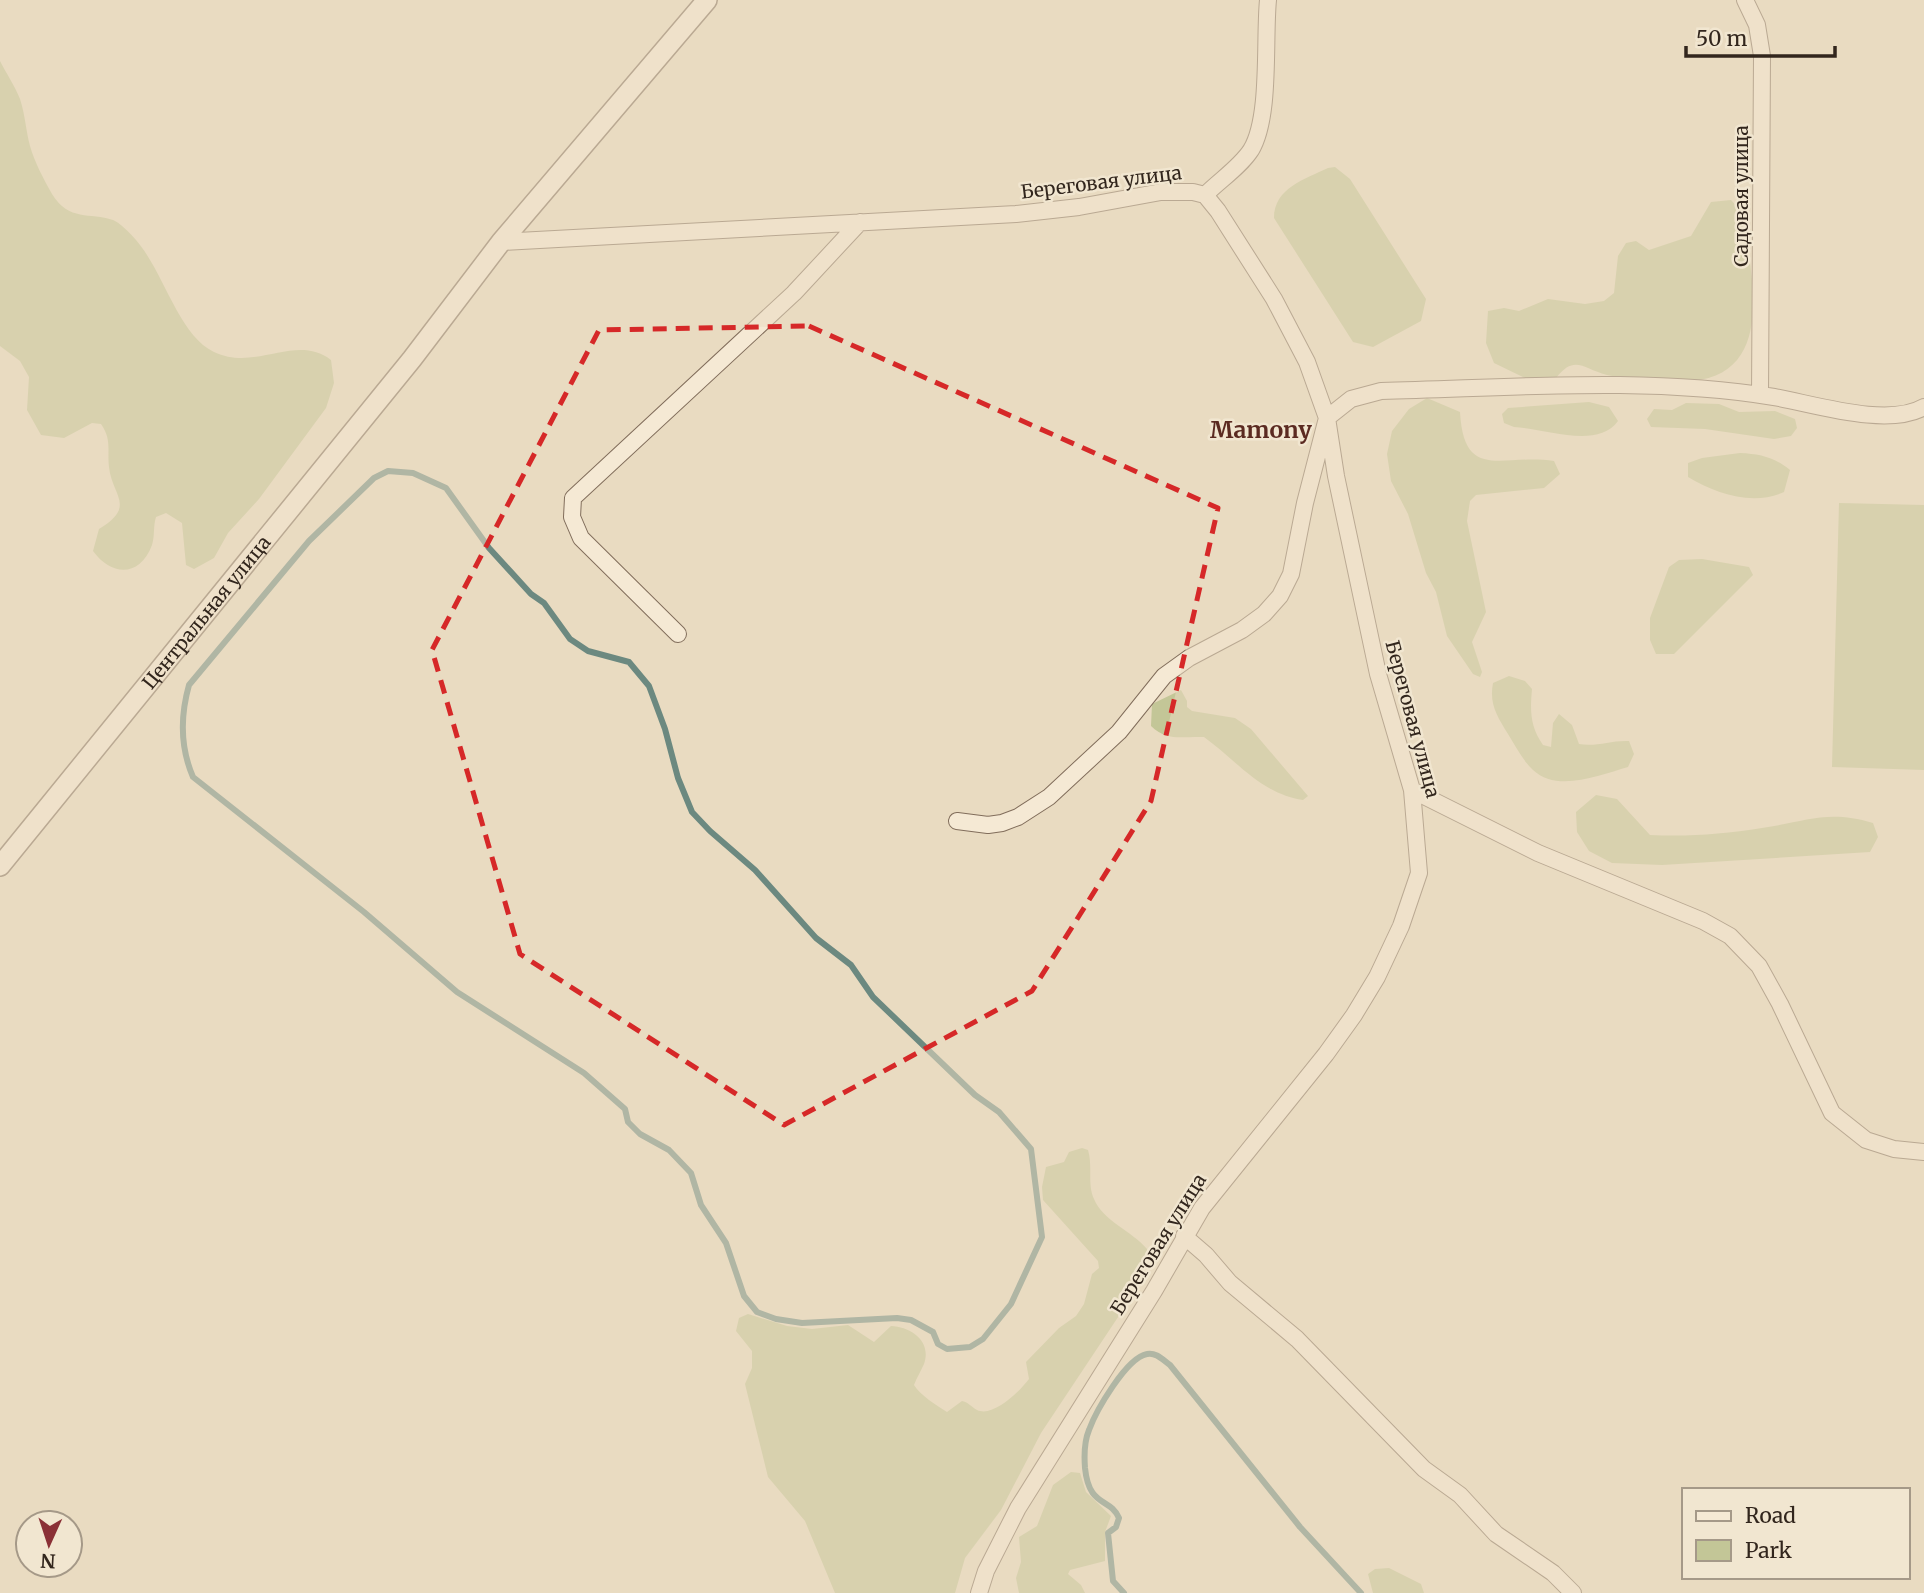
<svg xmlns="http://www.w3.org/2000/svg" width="1924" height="1593" viewBox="0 0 1924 1593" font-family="Merriweather,serif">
<rect width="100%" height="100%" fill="#e9dbc1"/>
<path fill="#c3c697" d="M0,61c6,12 15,25 20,38 5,15 6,32 10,47 4,15 14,34 22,48 17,28 38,18 61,26 8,3 22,18 27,25 25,32 40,91 74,107 42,20 82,-19 117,8l3,23 -8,25 -67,91 -31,34 -14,25 -20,11 -8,-4 -4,-42 -16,-10 -10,4c-3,9 -1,19 -4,28 -12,32 -40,32 -59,6l6,-22c38,-23 13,-33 10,-62 -2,-18 3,-27 -8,-43l-9,-1 -28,15 -23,-3 -14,-25 2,-33 -9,-16 -20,-15z
M1335,167l15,12 76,120 -5,22 -48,26 -20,-5 -79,-124c0,-30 31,-39 54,-50z
M1731,200l11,12c8,57 37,161 -50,169 -10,1 -21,-1 -32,-2 -17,-1 -36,0 -53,-4 -24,-6 -32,-21 -51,3l-27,2 -35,-17 -8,-20 2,-32 16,-3 15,3 29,-12 37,5 19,-3 10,-8 4,-37 8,-13 10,-2 13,9 42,-14 20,-34z
M1427,398l33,14c4,71 43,41 94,49l6,13 -16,14 -68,7 -6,6 -3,20 19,91 -14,30 10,30 -2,5 -7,-3 -26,-38 -11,-44 -10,-19 -18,-59 -17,-33 -4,-27 5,-23 17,-22z
M1589,402l20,5 9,14c-21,29 -74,7 -104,6l-10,-4 -2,-9 6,-6z
M1686,403l33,1 20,8 36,-1 20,8 2,9 -6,8 -17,3 -69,-10 -54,-2 -4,-8 7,-10 18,1z
M1740,453c20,1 34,4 50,17l-6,22c-31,14 -68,2 -96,-15v-14l14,-5z
M1839,503l85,2v265l-92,-3z
M1702,559l47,8 4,8 -79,79h-18l-6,-14v-22l19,-51 10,-7z
M1509,676l16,5 7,8c-2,22 -2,37 11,56l8,2 2,-24 6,-9 13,11 7,19c18,3 32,-4 50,-3l5,13 -6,13c-28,8 -71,26 -95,3 -10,-9 -18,-25 -25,-36 -11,-18 -19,-30 -15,-51z
M1181,690l6,11v6l5,4 43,7 16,11 57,67 -5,4c-42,-6 -67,-40 -99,-63 -21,-1 -37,5 -53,-11l1,-22z
M1596,795l21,4 33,36c38,2 74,-1 112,-7 43,-6 65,-19 111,-5l5,14 -8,15 -208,13 -50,-2 -23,-12 -12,-19 -1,-20z
M1082,1148l6,2c5,16 -1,34 6,49 9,22 38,32 53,50v14l-5,18 -101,152 -40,77 -36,48 -10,35h-120l-30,-72 -37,-44 -23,-93 7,-16v-17l-16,-20 3,-13 9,-4 39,12 25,3 36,-4 26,17 17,-16c20,1 41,15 33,38 -3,7 -7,13 -10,21 6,10 22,20 33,27l15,-11c8,2 9,6 15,9 16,8 43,-19 52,-31l-3,-17 33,-34 17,-12 8,-12 8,-30 7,-6 -1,-7 -55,-61 -1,-13 4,-20 18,-5 5,-10z
M1071,1472l9,1 6,19 25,24 -6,16v29l-35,9 -2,4 13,11 4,8h-66l-3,-15 5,-16 -2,-25 18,-11 16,-41z
M1389,1568l32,16 3,9h-51l-5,-19 7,-5z"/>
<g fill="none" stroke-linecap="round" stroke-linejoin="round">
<path stroke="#6c8980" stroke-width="6" d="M388,471l25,2 33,15 43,60 42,46 13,9 26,36 18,12 41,11 20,24 16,43 13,49 14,34 18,19 45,39 61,68 35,27 22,32 102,98 24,17 32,37 11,88 -31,67 -28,35 -13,8 -23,2 -9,-5 -5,-12 -22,-12 -14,-2 -95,5 -26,-4 -19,-7 -13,-16 -18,-53 -25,-38 -10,-32 -22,-23 -29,-16 -12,-12 -3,-13 -41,-36 -127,-81 -93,-80 -171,-135c-13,-30 -13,-60 -4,-92l120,-144 65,-63z
M1124,1593l-11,-12 -5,-48 8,-6 3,-9c-9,-21 -30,-10 -34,-50 -1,-13 -1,-26 4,-38 7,-19 37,-72 58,-76 9,-2 16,6 23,11l130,162 61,66"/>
<defs>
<path id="minor" d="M1745,0l12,25 5,31 -2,339
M1205,195c15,-15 35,-28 46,-45 20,-33 13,-110 17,-150
M501,242l515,-28 63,-7 82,-15h32l12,3 13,16 56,88 33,63 20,56 9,58 42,198 34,116 7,83 -18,53 -24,51 -23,38 -28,39 -124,154 -48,83 -136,217 -32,63 -7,22
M678,634l-97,-96 -9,-21 1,-19 221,-205 66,-71
M1412,790l126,63 165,68 27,15 29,30 21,38 52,109 34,27 28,9 30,3
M957,821l31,4 14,-2 16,-6 31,-20 70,-65 45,-56 25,-18 53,-28 22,-16 16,-18 11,-22 14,-71 22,-85 24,-19 30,-8c130,-3 264,-15 393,6 40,7 114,31 150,10
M1184,1236l22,19 24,28 67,56 127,130 36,26 36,39 57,39 20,20"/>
<g id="tertiary">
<path id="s1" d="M0,866l412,-507 89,-117 206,-242"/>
</g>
</defs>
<use href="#minor" stroke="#816d5b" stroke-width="18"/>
<use href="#tertiary" stroke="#816d5b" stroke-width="22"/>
<use href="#minor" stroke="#f5e9d4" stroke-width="16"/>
<use href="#tertiary" stroke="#f5e9d4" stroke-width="19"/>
</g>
<path d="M0 0H1924V1593H0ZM809,326l409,182 -67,293 -119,190 -248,134 -264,-171 -88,-304 167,-320z" fill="#e9dbc1" fill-opacity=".55" fill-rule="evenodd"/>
<path fill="none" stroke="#d62828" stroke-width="5" stroke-dasharray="14 9" stroke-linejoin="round" d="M809,326l409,182 -67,293 -119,190 -248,134 -264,-171 -88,-304 167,-320z"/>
<g text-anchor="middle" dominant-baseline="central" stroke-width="5" stroke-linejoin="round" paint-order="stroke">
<g font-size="19" fill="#32261d" stroke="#f1e6d0">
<text transform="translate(1101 182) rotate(-7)">Береговая улица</text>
<text transform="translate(1741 196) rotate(-90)">Садовая улица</text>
<text stroke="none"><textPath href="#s1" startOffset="327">Центральная улица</textPath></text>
<text transform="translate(1413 719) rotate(75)">Береговая улица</text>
<text transform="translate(1158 1244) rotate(-58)">Береговая улица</text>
</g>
<g font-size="23" font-weight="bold" fill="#5b2a21" stroke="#f1e6d0">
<text x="1261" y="429">Mamony</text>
</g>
</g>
<rect x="1682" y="1488" width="228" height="91" fill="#f1e6d0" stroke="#a59988" stroke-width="2"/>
<rect x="1696" y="1511" width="35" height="10" fill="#f5e9d4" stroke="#a59988" stroke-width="2"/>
<text x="1745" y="1523" font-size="21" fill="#32261d">Road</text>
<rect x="1696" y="1540" width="35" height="21" fill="#c3c697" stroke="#a59988" stroke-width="2"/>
<text x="1745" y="1558" font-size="21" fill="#32261d">Park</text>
<g transform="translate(49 1544) rotate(183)"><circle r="33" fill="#f1e6d0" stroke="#a59988" stroke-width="2"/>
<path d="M0-5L12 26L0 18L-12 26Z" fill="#8a3036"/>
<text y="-10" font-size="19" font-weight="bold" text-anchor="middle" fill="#32261d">N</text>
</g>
<path d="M1686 46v10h149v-10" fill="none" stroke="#32261d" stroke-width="3.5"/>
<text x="1696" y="46" font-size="21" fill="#32261d" stroke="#f1e6d0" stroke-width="5" paint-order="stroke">50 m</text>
</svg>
